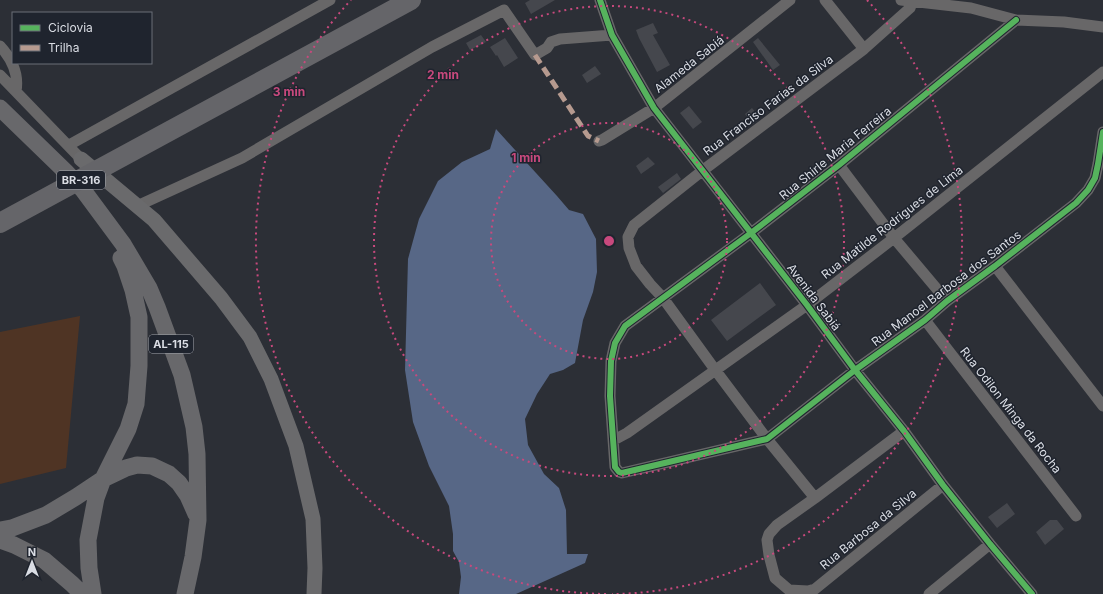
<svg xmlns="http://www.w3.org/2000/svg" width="1103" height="594" viewBox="0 0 1103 594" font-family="Inter,sans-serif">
<rect width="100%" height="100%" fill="#2c2f36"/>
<path fill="#4f3424" d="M80,316l-14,152 -66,16v-152z"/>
<path fill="#576786" d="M496,129l61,67 12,14 14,4 13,25 1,33 -4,20 -10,28 -8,43 -12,7 -13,4 -13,20 -12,25 3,26 16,29 15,14 7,22 1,44h21l-3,9 -69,31h-57l2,-17 -2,-15 -6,-11v-17l-4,-28 -20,-40 -16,-44 -8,-52 3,-111 11,-40 19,-38 24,-19 28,-13z"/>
<path fill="#45474d" d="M530,0h25l-24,14 -6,-11z
M653,23l5,10 -5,2 17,30 -13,7 -18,-34 -3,-8z
M481,35l5,7 -16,8 -4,-7z
M505,38l13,20 -14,9 -7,-12 -1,1 -6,-9z
M758,38l22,27 -7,5 -20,-28z
M595,66l6,8 -14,9 -5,-8z
M689,106l13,16 -9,7 -13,-16z
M752,108l8,10 -7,6 -8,-10z
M648,157l7,7 -14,10 -5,-8z
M677,173l4,6 -18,14 -5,-6z
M760,283l16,22 -49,36 -16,-21z
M1007,503l8,11 -18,14 -9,-11z
M1050,520h7l7,9 -19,16 -9,-13z"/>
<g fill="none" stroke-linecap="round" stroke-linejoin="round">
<path stroke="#686768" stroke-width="11" d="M600,0l12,35 42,73 153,197 48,65 49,61 39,54 47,59 42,50
M825,0l39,49
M901,0l70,8 45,12 48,2 39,5
M504,10l31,45 12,-7 4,-6 9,-3 52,-4
M1016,20l-177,145 -88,68 -126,93 -10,17 -4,18 -1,35 5,71 4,5 3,1 145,-34 88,-69 70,-50 22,-19 48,-35 81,-63 12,-13 7,-12 3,-14 5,-32
M0,46c11,12 19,28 16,45
M0,75l81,84
M599,141l3,-1 52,-32 136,-108
M69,145l261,-145
M839,165l55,73 53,63
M137,206l105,-48 190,-111 72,-37
M995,266l108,140
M925,320l151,196
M904,431l-89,67 -38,27 -8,9 -2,6 2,15 6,23 14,12 19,1 7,-2 128,-104
M614,440l13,-7 180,-128 87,-67 209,-166
M815,498l-48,-59 -51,-68 -53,-73 -13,-14 -14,-18 -7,-18 -1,-11 6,-12 68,-54 162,-122 46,-41 3,-8
M929,594l61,-50"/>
<path stroke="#6a6a6c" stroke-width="15" d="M81,159l73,61 67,78 29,39 21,42 25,67 17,73 2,49 -1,26"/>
<path stroke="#68686b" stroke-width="17" d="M0,108l66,64 17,18 40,54 26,44 8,19 25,68 12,52 3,27 1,66 -5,37 -8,37
M0,530l12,-2 34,-13 30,-18 27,-18 23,-11 11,-3 15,1 17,8 10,9 9,13 8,18
M0,540l14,5 30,15 28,24 10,10
M93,594l-4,-26 -1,-28 8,-42 7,-19 25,-50 8,-25 3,-38v-49l-6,-27 -8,-24 -4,-8"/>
<path stroke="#656569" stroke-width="20" d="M0,223l411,-223"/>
<path stroke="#b69a8f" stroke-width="5" stroke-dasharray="10 5" stroke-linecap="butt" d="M535,55l53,81 11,5"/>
<defs>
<path id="cycleway" d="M600,0l12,35 42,73 153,197 48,65 49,61 39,54 47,59 42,50
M1016,20l-177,145 -88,68 -126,93 -10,17 -4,18 -1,35 5,71 4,5 3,1 145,-34 88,-69 70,-50 22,-19 48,-35 81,-63 12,-13 7,-12 3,-14 5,-32"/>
</defs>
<use href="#cycleway" stroke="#1f242e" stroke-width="8"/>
<use href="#cycleway" stroke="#56b35d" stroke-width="6"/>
</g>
<g fill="none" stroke="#c8497d" stroke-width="2" stroke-dasharray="2 4">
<circle cx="609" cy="241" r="118"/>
<circle cx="609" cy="241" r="235"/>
<path d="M606 594A353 353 0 0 1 351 0M867 0A353 353 0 0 1 612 594"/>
</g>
<g text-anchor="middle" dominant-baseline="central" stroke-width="3" stroke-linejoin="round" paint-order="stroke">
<g fill="#1f242e" stroke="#a2a6ad" stroke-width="1">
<rect x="57" y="171" width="48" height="18" rx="3"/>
<rect x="149" y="335" width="44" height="18" rx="3"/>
</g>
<g font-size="11" font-weight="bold" fill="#dadde4">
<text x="81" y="180">BR-316</text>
<text x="171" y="344">AL-115</text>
</g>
<g font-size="12" fill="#dadde4" stroke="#1f242e">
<text transform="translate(689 64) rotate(-38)">Alameda Sabiá</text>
<text transform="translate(768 105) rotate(-37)">Rua Franciso Farias da Silva</text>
<text transform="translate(835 153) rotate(-39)">Rua Shirle Maria Ferreira</text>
<text transform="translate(892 222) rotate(-38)">Rua Matilde Rodrigues de Lima</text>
<text transform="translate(946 288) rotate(-37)">Rua Manoel Barbosa dos Santos</text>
<text transform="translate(814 297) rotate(53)">Avenida Sabiá</text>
<text transform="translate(1011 410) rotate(52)">Rua Odilon Minga da Rocha</text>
<text transform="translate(868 529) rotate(-39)">Rua Barbosa da Silva</text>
</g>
</g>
<circle cx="609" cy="241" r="6" fill="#c8497d" stroke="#1f242e" stroke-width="2"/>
<g font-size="12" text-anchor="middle" font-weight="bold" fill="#c8497d" stroke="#1f242e" stroke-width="3" stroke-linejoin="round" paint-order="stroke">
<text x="443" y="79">2 min</text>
<text x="289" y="96">3 min</text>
<text x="526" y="162">1 min</text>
</g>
<rect x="12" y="12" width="140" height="52" fill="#1f242e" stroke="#6a6e77"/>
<rect x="20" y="25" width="20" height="6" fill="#56b35d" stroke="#6a6e77"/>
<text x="48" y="32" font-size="12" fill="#dadde4">Ciclovia</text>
<rect x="20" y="45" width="20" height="6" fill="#b69a8f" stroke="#6a6e77"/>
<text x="48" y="52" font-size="12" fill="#dadde4">Trilha</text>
<g transform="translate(32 562)" stroke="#1f242e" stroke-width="3" paint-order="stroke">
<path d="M0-3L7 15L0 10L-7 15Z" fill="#dadde4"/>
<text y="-6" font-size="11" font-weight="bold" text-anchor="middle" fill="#dadde4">N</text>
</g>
</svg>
